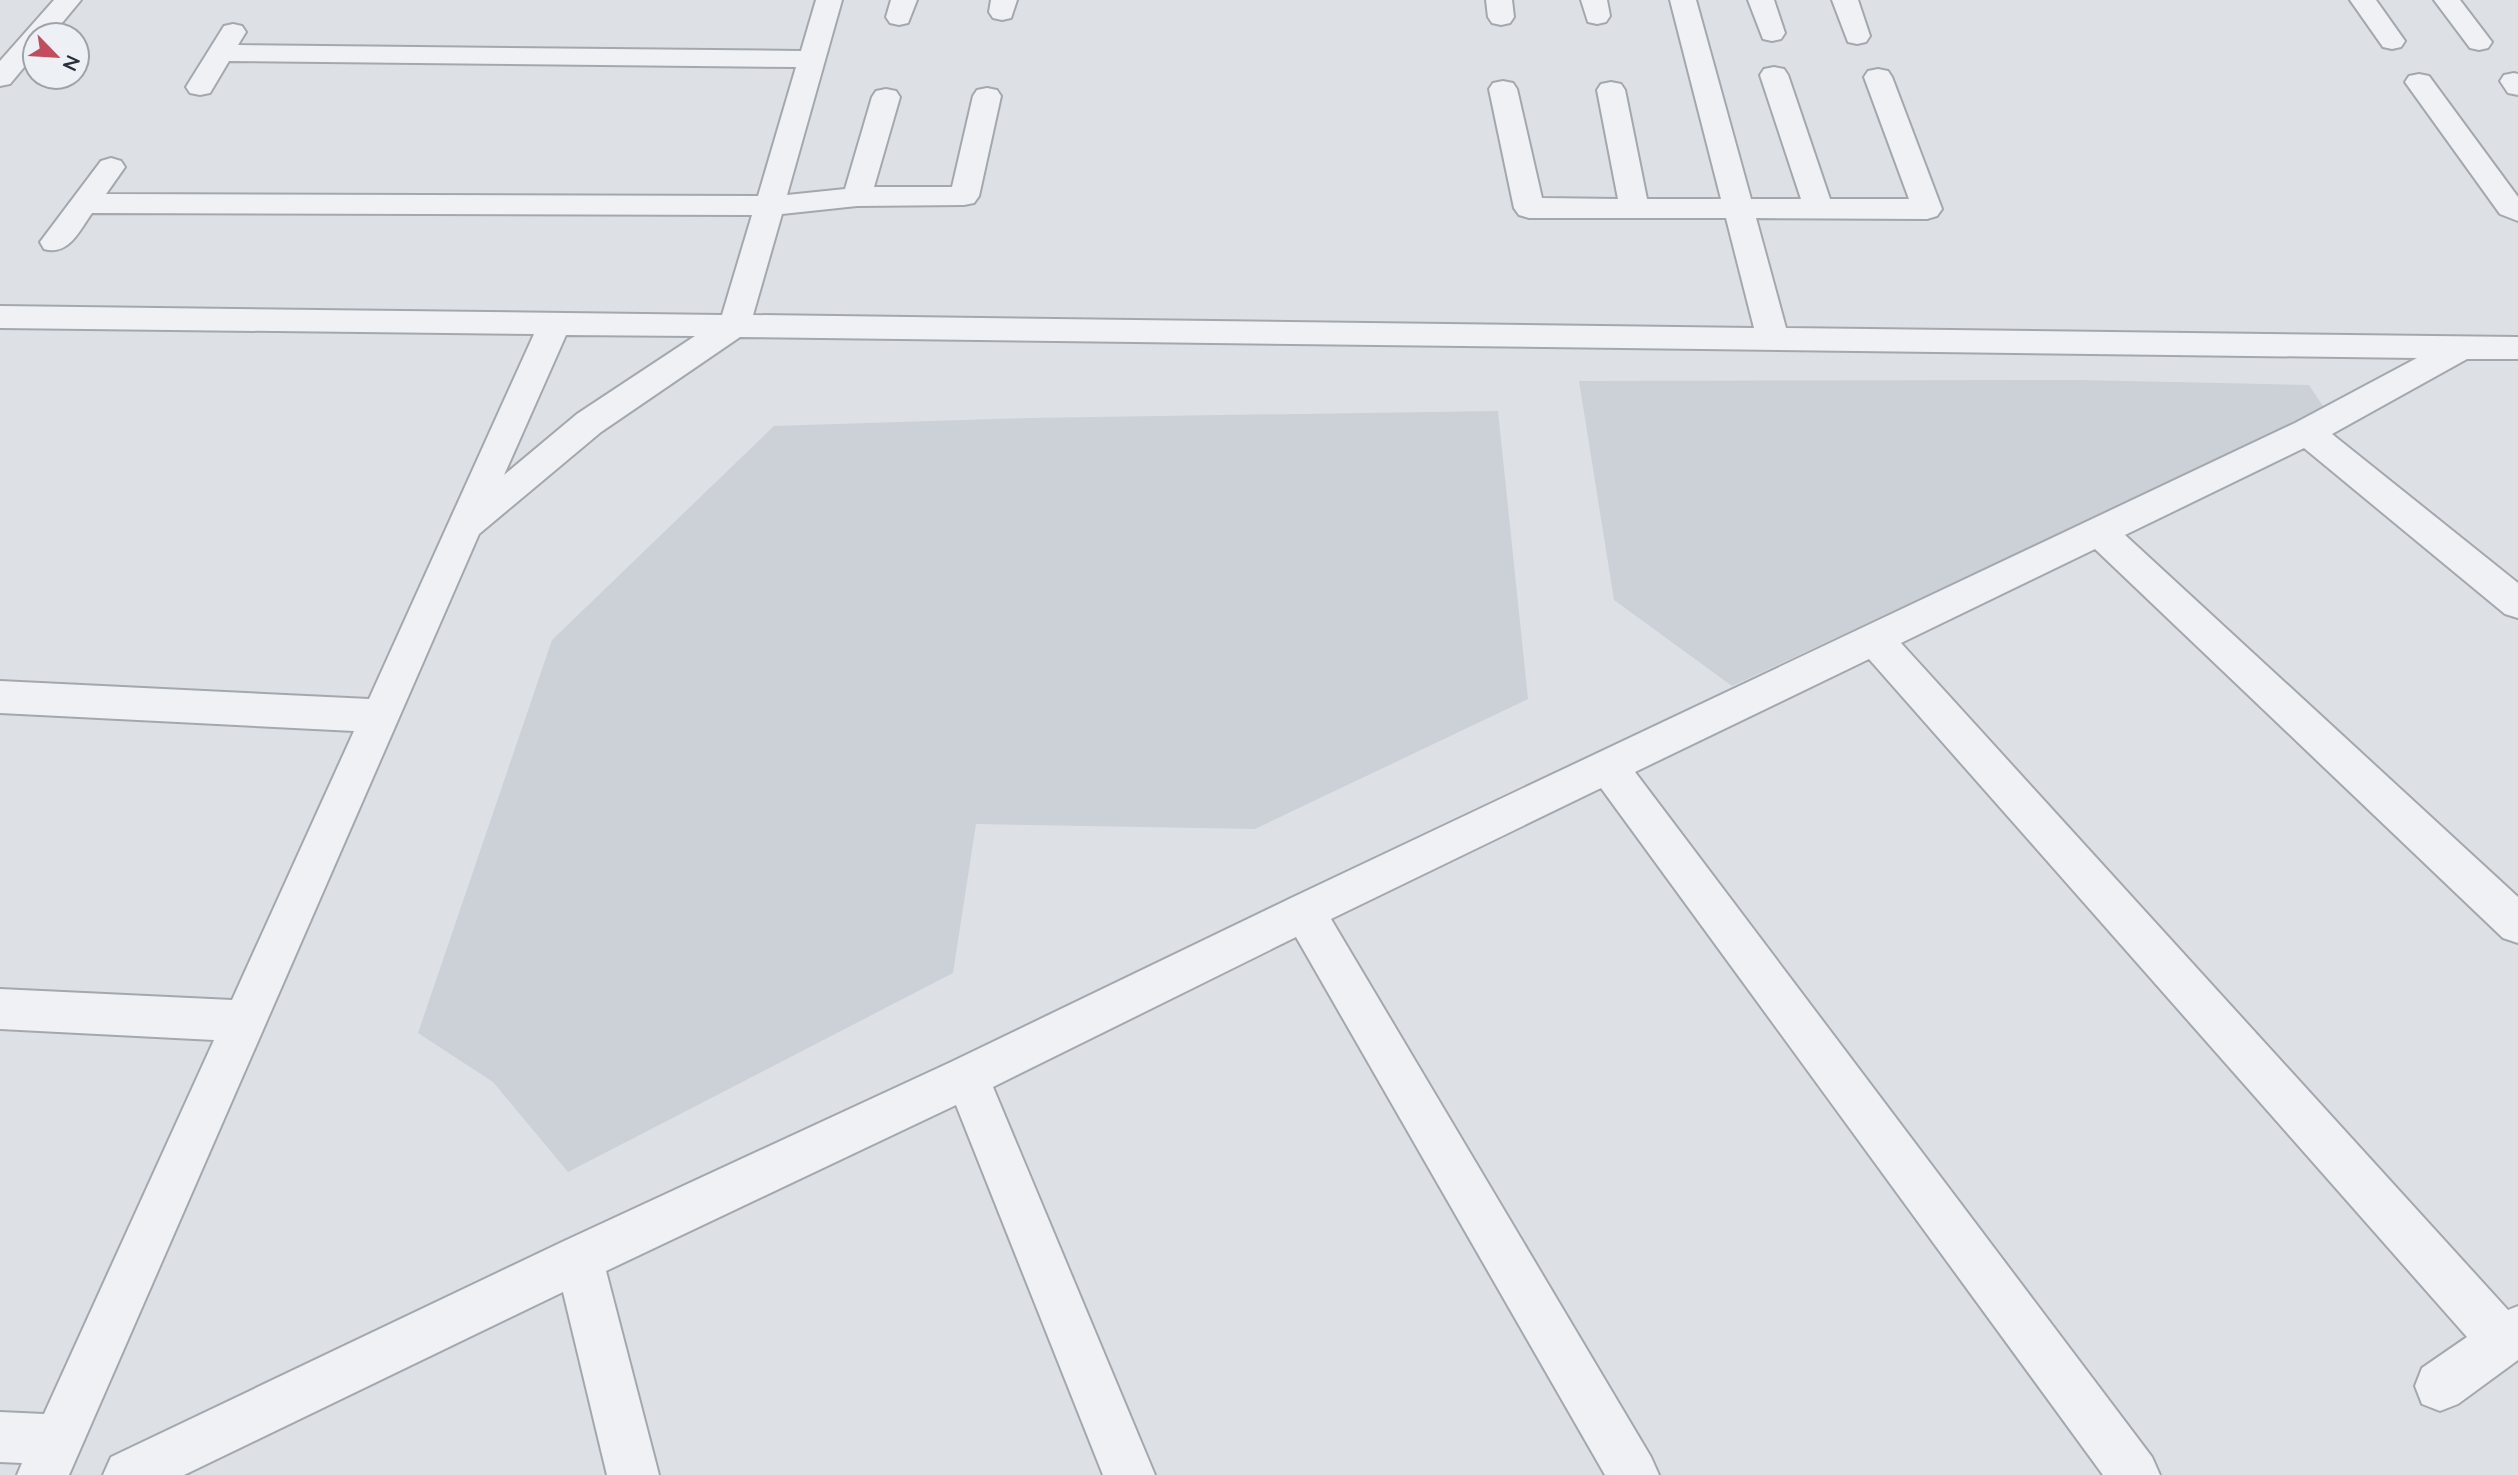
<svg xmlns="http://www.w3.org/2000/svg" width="2518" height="1475" viewBox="0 0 2518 1475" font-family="Lato,sans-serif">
<rect width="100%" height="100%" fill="#dde1e6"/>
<path fill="#ccd0d7" d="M2079,380l230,5 17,26 -594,275 -118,-86 -35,-219z
M1498,411l30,288 -273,130 -279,-5 -23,149 -385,199 -75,-90 -75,-49 134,-393 222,-214 255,-8z"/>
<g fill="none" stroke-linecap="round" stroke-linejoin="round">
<defs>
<path id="minor" d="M54,0h27l-29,35h-17v19l-25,30 -10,2v-25z
M816,0h26l-55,195 58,-6 27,-92 4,-6 10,-2 10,2 4,6 -26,90h78l21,-91 4,-6 10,-2 10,2 4,6 -22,100 -5,7 -10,2 -107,1 -75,8 -29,101 1001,13 -28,-110h-197l-10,-3 -5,-7 -25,-119 4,-6 10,-2 10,2 4,6 25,109 76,1 -21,-109 4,-6 10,-2 10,2 4,6 22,109h74l-51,-199h26l55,199h50l-41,-124 4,-6 10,-2 10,2 4,6 42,124h79l-45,-122 4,-6 10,-2 10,2 4,6 50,132 -5,7 -10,3 -171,-1 30,110 732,9v22h-51l-135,75 186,149v35l-13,-4 -201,-166 -179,87 393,362v46l-15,-5 -408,-389 -194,94 607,667 10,-4v54l-60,44 -18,7 -18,-7 -7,-18 7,-18 45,-31 -598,-678 -234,113 517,685 8,18h-57l-502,-687 -270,131 320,538 8,18h-54l-309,-538 -303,150 162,388h-52l-147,-370 -350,166 53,204h-52l-44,-183 -379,183h-81l8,-18 451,-215 389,-180 338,-163 1006,-476 122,-65 -1677,-21 -139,95 -122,102 -410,941h-52l5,-12 -22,-1v-50l44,2 170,-374 -214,-11v-40l232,11 122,-269 -354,-18v-32l369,18 165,-365 -534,-6v-22l722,9 30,-100 -660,-2c-13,18 -23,43 -48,36l-4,-7 61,-81 10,-3 10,3 4,6 -19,27 652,2 38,-129 -567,-6 -19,32 -10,2 -10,-2 -4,-6 38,-61 9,-2 9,2 4,6 -8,13 563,6zM566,335l129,1 -118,78 -73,61z
M891,0h26l-9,23 -9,2 -9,-2 -4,-6z
M991,0h26l-6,18 -9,2 -9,-2 -4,-6z
M1486,0h26l2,17 -4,6 -9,2 -9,-2 -4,-6z
M1581,0h26l3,16 -4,6 -9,2 -9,-2z
M1748,0h26l11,33 -4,6 -9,2 -9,-2z
M1832,0h26l12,36 -4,6 -9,2 -9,-2z
M2350,0h26l29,41 -4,6 -9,2 -9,-2z
M2434,0h26l32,42 -4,6 -9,2 -9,-2z
M2514,73l4,1v21l-10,-2 -8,-12 4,-6z
M2419,74l10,2 89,121v24l-18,-7 -95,-132 4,-6z"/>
</defs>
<use href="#minor" stroke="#a3a8af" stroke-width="4"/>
<use href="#minor" fill="#f0f1f5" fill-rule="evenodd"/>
</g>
<g transform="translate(56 56) rotate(115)"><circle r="33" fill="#edf0f4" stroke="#9ea3aa" stroke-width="2"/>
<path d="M0-5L12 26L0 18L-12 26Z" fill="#c14c5e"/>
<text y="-10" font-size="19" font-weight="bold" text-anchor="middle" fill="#282f3b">N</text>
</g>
</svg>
